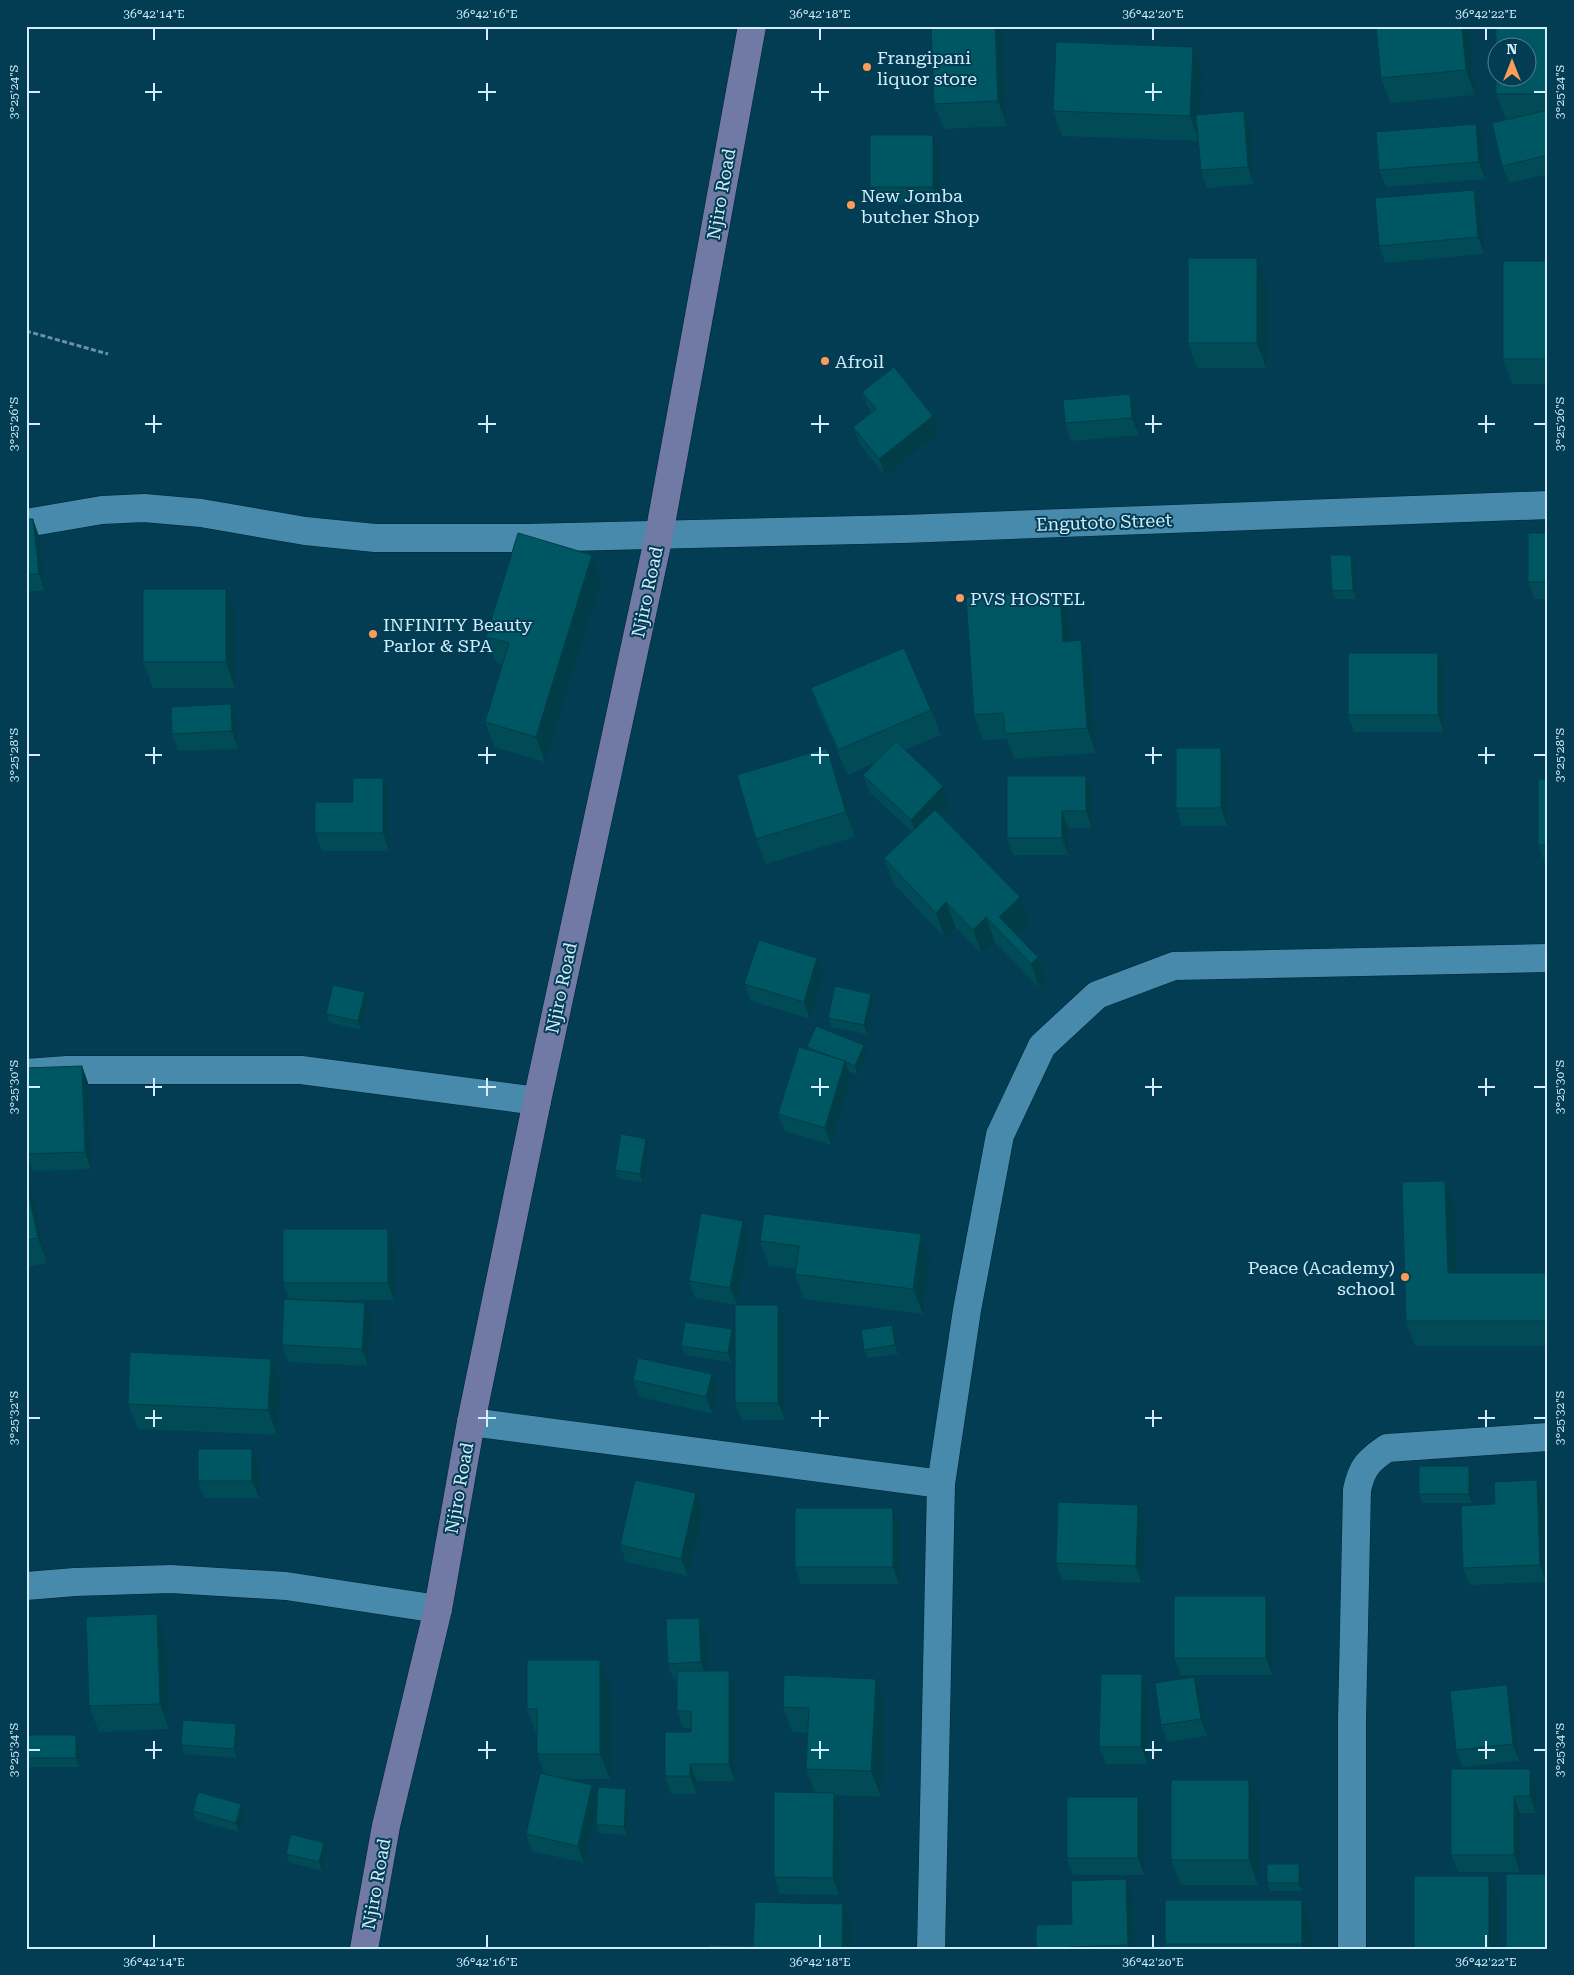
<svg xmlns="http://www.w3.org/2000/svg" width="1574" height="1975" viewBox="0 0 1574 1975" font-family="'Roboto Serif',serif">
<rect width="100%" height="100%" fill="#023d54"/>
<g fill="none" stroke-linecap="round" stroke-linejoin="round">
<defs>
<path id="street" d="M26,523l76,-13 42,-2 57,5 104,18 70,7h151l377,-9 645,-24
M26,1073l41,-3h234l236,31
M471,1422l470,62
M26,1586l49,-4 96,-3 115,7 152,23
M931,1949l10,-465 26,-174 33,-175 42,-89 55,-51 77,-29 374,-8
M1352,1949v-229l5,-230c5,-23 11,-29 30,-42l161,-11"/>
<path id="secondary" d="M364,1949l22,-123 52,-217 33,-187 66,-321 122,-566 93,-509"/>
</defs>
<use href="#street" stroke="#002333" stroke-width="29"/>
<use href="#secondary" stroke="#002333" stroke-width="29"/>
<path stroke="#6692a4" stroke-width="3" stroke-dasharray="5 2.5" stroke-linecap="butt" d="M26,331l82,23"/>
<use href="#street" stroke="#478aab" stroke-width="28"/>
<use href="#secondary" stroke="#717aa4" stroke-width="28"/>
</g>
<path fill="#004b56" d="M1376,26h93l6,69 -85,8 -9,-25z
M1548,26v148l-39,9 -7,-17 9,-47h-5l-10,-25z
M1003,31l4,95 -63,3 -10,-25z
M1202,72l-2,43 50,13 4,56 -47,4 -6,-18 -3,-29 -136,-5 -9,-25z
M1482,142l3,37 -99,8 -7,-17z
M939,152v52h-63l-6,-17z
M1474,190l6,17 4,47 -99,9 -6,-17z
M1257,258l9,26v84h-69l-9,-25z
M1548,261v123h-36l-9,-25z
M862,392l71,24 6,17 -54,43 -25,-32 -7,-17 18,-14 -2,-3z
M1130,394l6,17 3,24 -68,6 -6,-18z
M26,519l13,17 6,55h-19z
M1548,533v66h-14l-6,-17z
M592,555l9,25 -56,182 -51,-15 -9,-25 17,-58 -6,-2 -10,-25z
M1354,564l2,35h-21l-3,-8z
M226,589l9,25v74h-82l-10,-26z
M1060,591l9,25 2,25 10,-1 9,26 6,87 -82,6 -7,-20 -24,1 -9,-25z
M1444,670v62h-90l-6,-17z
M811,688l120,22 10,25 -36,15 45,53 -11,11 81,83 9,25 -13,12 22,23 9,25 -7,7 -45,-47 -13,13 -26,-27 -11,10 -52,-55 -9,-25 28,-26 -43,-40 -6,-17 11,-12 -26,12 -28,-62z
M237,721l1,28 -60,2 -6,-17z
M827,748l9,26 19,63 -89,27 -10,-25z
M1227,765v61h-45l-6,-18z
M383,778l6,17v56h-67l-7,-18 38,-31z
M1548,779v91l-10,-25z
M1092,793v35h-24v27h-55l-6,-17z
M824,975l-14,44 -59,-18 -7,-17z
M871,994l3,8 -7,32 -36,-7 -3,-9z
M368,1001l-7,29 -32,-8 -3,-8z
M807,1047l60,7 -9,21 -9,-4 2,7 -20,67 -46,-14 -7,-17 30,-64z
M82,1066l6,17 3,86 -58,2 -6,-17z
M646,1139l3,9 -6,34 -25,-4 -3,-8z
M26,1173l5,14 16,76 -21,4z
M1445,1181l10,25 2,67h91v73h-133l-9,-25z
M388,1229l6,17v54h-91l68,20 -3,46 -80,-4 -6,-17 7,-46 -6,-16z
M749,1238l-12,67h41l7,17v98h-43l-7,-17v-98l-40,-7 -6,-17z
M760,1241l170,18 -7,55 -119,-15 -9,-25v-5l-26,-3z
M892,1325l3,8 3,21 -31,4 -3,-8z
M732,1329l3,9 -4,24 -46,-7 -4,-9z
M712,1374l6,17 -5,23 -73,-17 -7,-17z
M280,1384l-3,51 -139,-6 -10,-25z
M259,1466v32h-55l-6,-17z
M1472,1474v29h-50l-3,-9z
M1543,1498l3,84 -76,3 -7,-17 32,-64z
M893,1508l6,17v59h-98l-6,-17z
M703,1510l-15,66 -62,-14 -6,-17z
M1145,1522l-3,61 -80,-3 -6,-17z
M1266,1596l6,17v62h-91l-7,-17z
M157,1614l9,26 3,89 -70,3 -10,-26z
M699,1618l7,17 1,36h22l6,18v92h-38v13h-26l-6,-18 26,-44v-4h-8l-6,-17v-30h-3l-6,-17z
M1142,1674l6,17v73h-42l-7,-17z
M1194,1677l6,17 7,42 -40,6 -6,-17z
M610,1685v94h-45l27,6 5,15 32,-2 -2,37 -28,-2 -3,-9 1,-15 -13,54 -52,-12 -6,-17 19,-59 -8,-21v-20h-1l-9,-25z
M1513,1702l6,59 -57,6 -6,-17z
M885,1704l-4,93 -46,-2 5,15 -1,85 -59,-1 -6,-17 41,-85 -9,-23 2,-36 -16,-1 -9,-25z
M236,1724l3,9 -2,25 -53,-4 -3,-9z
M26,1735h50l3,9v23h-53z
M1530,1769l6,17v27h-16v59h-62l-7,-17z
M1138,1797l6,17v61h-71l-6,-17z
M1258,1805v80h-77l-10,-25z
M193,1811l51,2 -5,19 -43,-12z
M327,1851l-5,20 -33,-9 -3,-8z
M1302,1872v19h-32l-3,-8z
M1126,1879l7,17 1,53h-98l36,-25z
M1302,1900l9,25v24h-145l-1,-5z"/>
<path fill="#003d46" d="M995,26h6l2,5 4,95 -9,-25z
M1462,26h7l6,69 -9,-25z
M1193,47l9,25 -3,69 -9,-25z
M1244,111l6,17 4,56 -6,-17z
M1476,124l6,18 3,37 -6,-17z
M933,135l6,17v52l-6,-17z
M1474,190l6,17 4,47 -6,-17z
M1257,258l9,26v84l-9,-25z
M1130,394l6,17 3,24 -7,-17z
M933,416l6,17 -54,43 -6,-17z
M33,519l6,17 6,55 -6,-17z
M592,555l9,25 -56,182 -9,-25z
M1351,555l3,9 2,35 -3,-9z
M226,589l9,25v74l-9,-26z
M1060,591l9,25 4,51 -10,-25z
M1081,640l9,26 6,87 -9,-25z
M1438,653l6,17v62l-6,-17z
M231,704l6,17 1,28 -6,-18z
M827,748l9,26 19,63 -9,-25z
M1221,748l6,17v61l-6,-18z
M1086,776l6,17v35l-6,-17z
M383,778l6,17v56l-6,-18z
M943,786l7,17 -33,34 -6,-17z
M1062,811l6,17v27l-6,-17z
M1020,897l9,25 -20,19 -10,-24z
M946,902l10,26 -11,10 -9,-25z
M986,917l9,25 -13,13 -9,-25z
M1038,957l9,25 -7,7 -9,-25z
M817,958l7,17 -14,44 -6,-17z
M365,992l3,9 -7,29 -3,-9z
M871,994l3,8 -7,32 -3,-9z
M864,1045l3,9 -9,21 -3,-9z
M845,1061l6,17 -20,67 -6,-17z
M82,1066l6,17 3,86 -6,-17z
M646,1139l3,9 -6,34 -3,-8z
M26,1173l5,14 16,76 -9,-25 -12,-56z
M1445,1181l10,25 3,92 -10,-25z
M743,1221l6,17 -12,67 -7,-17z
M388,1229l6,17v54l-6,-17z
M921,1234l9,25 -7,55 -10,-25z
M365,1303l6,17 -3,46 -6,-17z
M778,1305l7,17v98l-7,-17z
M892,1325l3,8 3,21 -3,-9z
M732,1329l3,9 -4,24 -3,-9z
M271,1359l9,25 -3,51 -9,-25z
M712,1374l6,17 -5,23 -7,-17z
M252,1449l7,17v32l-7,-17z
M1469,1466l3,8v29l-3,-9z
M1537,1480l6,18 3,84 -6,-17z
M696,1493l7,17 -15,66 -7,-17z
M1138,1505l7,17 -3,61 -6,-17z
M893,1508l6,17v59l-6,-17z
M1266,1596l6,17v62l-6,-17z
M157,1614l9,26 3,89 -9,-25z
M699,1618l7,17 1,44 -6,-17z
M600,1660l10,25v94l-10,-25z
M729,1671l6,18v92l-6,-17z
M1142,1674l6,17v73l-7,-17z
M1194,1677l6,17 7,42 -6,-17z
M876,1679l9,25 -4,93 -10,-26z
M1507,1685l6,17 6,59 -6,-17z
M236,1724l3,9 -2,25 -3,-9z
M76,1735l3,9v23l-3,-9z
M690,1764l7,17v13l-7,-18z
M1530,1769l6,17v27l-6,-17z
M1249,1780l9,25v80l-9,-25z
M592,1785l6,18 -14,60 -6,-17z
M626,1789l3,9 -2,37 -3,-8z
M834,1793l6,17 -1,85 -6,-17z
M1514,1796l6,17v59l-6,-17z
M1138,1797l6,17v61l-6,-17z
M241,1804l3,9 -5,19 -3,-9z
M324,1843l3,8 -5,20 -3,-9z
M1299,1864l3,8v19l-3,-8z
M1489,1876l9,25v48h-9z
M1126,1879l7,17 1,53h-5l-1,-4z
M1302,1900l9,25v24h-8l-1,-5z
M843,1904l9,26 -1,19h-9z"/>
<path fill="#005764" stroke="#003d46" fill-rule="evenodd" d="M931,26h64l3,75 -64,3z
M1376,26h86l4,44 -85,8z
M1496,26h52v68h-52zM1496,48h30v30h-30z
M1056,42l137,5 -3,69 -137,-5z
M1548,110v45l-46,11 -10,-43z
M1244,111l4,56 -47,3 -5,-55z
M1476,124l3,38 -100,8 -3,-38z
M870,135h63v52h-63z
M1474,190l4,47 -99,9 -4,-48z
M1188,258h69v85h-69z
M1503,261h45v98h-45z
M894,367l39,49 -54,43 -26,-32 23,-18 -14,-17z
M1130,394l2,24 -67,5 -2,-23z
M26,519h7l6,55h-13z
M518,533l74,22 -56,182 -51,-15 24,-79 -23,-6z
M1528,533h20v49h-20z
M1330,555h21l2,35 -21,1z
M143,589h83v73h-83z
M1060,591l3,51 18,-2 6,88 -82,6 -2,-21 -29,2 -8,-118z
M904,648l27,62 -93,40 -27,-62z
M1348,653h90v62h-90z
M231,704l1,27 -60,3 -1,-27z
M896,741l47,45 -32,34 -48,-45z
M827,748l19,64 -90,27 -19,-64z
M1176,748h45v60h-45z
M1007,776h79v35h-24v27h-55z
M353,778h30v55h-68v-31h38z
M1538,779h10v66h-10z
M935,810l85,87 -21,20 39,40 -7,7 -45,-47 -13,13 -27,-28 -10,11 -52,-55z
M759,940l58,18 -13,44 -60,-18z
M333,985l32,7 -7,29 -32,-7z
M835,986l36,8 -7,31 -36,-7z
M816,1026l48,19 -9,21 -9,-4 -1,-1 -12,-4 -26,-10z
M799,1047l46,14 -20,67 -47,-14z
M82,1066l3,86 -58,2 -1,-86z
M621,1134l25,5 -6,35 -25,-4z
M1445,1181l3,92h100v48h-142l-4,-139z
M26,1182l12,56 -12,2z
M701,1213l42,8 -13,67 -41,-7z
M764,1214l157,20 -8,55 -118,-15 4,-28 -39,-5z
M283,1229h105v54h-105z
M284,1299l81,4 -3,46 -80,-4z
M735,1305h43v98h-43z
M685,1322l47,7 -4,24 -47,-7z
M892,1325l3,20 -31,5 -3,-20z
M130,1352l141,7 -3,51 -140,-6z
M638,1358l74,16 -6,23 -73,-17z
M198,1449h54v32h-54z
M1419,1466h50v28h-50z
M635,1480l61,13 -15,66 -61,-14z
M1537,1480l3,85 -77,3 -2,-62 34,-2 -1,-22z
M1058,1502l80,3 -2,61 -80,-3z
M795,1508h98v59h-98z
M1174,1596h92v62h-92z
M157,1614l3,90 -71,2 -3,-89z
M699,1618l2,44 -33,2 -2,-45z
M527,1660h73v94h-63v-45h-10z
M677,1671h52v93h-39v12h-25v-44h26v-21h-14z
M1101,1674h41l-1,73h-42z
M784,1675l92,4 -5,92 -65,-2 3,-61 -26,-1z
M1194,1677l7,42 -40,6 -6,-42z
M1507,1685l6,59 -57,6 -6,-59z
M183,1720l53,4 -2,25 -53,-4z
M26,1735h50v23h-50z
M1451,1769h79v27h-16v59h-63z
M540,1773l52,12 -14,61 -52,-12z
M1171,1780h78v80h-78z
M598,1787l28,2 -2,38 -28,-3z
M198,1792l43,12 -5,19 -43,-12z
M774,1792l60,1 -1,85 -59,-1z
M1067,1797h71v61h-71z
M291,1834l33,9 -5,19 -33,-8z
M1267,1864h32v19h-32z
M1506,1874h42v75h-42z
M1414,1876h75v73h-75z
M1126,1879l2,66 -59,2v2h-33v-24l36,-1 -1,-43z
M1165,1900h137v44h-137z
M755,1902l88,2 -1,45h-133v-4l44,1z"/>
<path fill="none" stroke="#d2edfb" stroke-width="2" d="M154,28v12M487,28v12M820,28v12M1153,28v12M1486,28v12M154,83v18M487,83v18M820,83v18M1153,83v18M28,92h12M145,92h17M478,92h18M811,92h18M1145,92h17M1534,92h12M154,415v18M487,415v18M820,415v18M1153,415v18M1486,415v18M28,424h12M145,424h17M478,424h18M811,424h18M1145,424h17M1478,424h17M1534,424h12M154,747v17M487,747v17M820,747v17M1153,747v17M1486,747v17M28,755h12M145,755h17M478,755h18M811,755h18M1145,755h17M1478,755h17M1534,755h12M154,1078v18M487,1078v18M820,1078v18M1153,1078v18M1486,1078v18M28,1087h12M145,1087h17M478,1087h18M811,1087h18M1145,1087h17M1478,1087h17M1534,1087h12M154,1410v17M487,1410v17M820,1410v17M1153,1410v17M1486,1410v17M28,1418h12M145,1418h17M478,1418h18M811,1418h18M1145,1418h17M1478,1418h17M1534,1418h12M154,1741v18M487,1741v18M820,1741v18M1153,1741v18M1486,1741v18M28,1750h12M145,1750h17M478,1750h18M811,1750h18M1145,1750h17M1478,1750h17M1534,1750h12M154,1935v13M487,1935v13M820,1935v13M1153,1935v13M1486,1935v13"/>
<g fill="#ff9b5a" stroke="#023d54" stroke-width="2">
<circle cx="867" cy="67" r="5"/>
<circle cx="851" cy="205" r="5"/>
<circle cx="825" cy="361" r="5"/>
<circle cx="960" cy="598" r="5"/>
<circle cx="373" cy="634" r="5"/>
<circle cx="1405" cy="1277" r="5"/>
</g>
<g text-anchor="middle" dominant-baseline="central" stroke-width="4" stroke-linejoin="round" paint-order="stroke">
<g font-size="18" fill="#d2edfb" stroke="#023d54" text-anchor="start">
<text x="877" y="57">Frangipani<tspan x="877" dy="21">liquor store</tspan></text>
<text x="861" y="195">New Jomba<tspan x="861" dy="21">butcher Shop</tspan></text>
<text x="835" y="361">Afroil</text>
<text x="970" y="598">PVS HOSTEL</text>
<text x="383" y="624">INFINITY Beauty<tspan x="383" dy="21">Parlor &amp; SPA</tspan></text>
<text x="1395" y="1267" text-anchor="end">Peace (Academy)<tspan x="1395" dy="21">school</tspan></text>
</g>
<g font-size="18" fill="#d2edfb" stroke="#023d54">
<text transform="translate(721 194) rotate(-80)">Njiro Road</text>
<text transform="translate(1104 522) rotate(-2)">Engutoto Street</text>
<text transform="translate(647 592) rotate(-78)">Njiro Road</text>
<text transform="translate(561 988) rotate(-78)">Njiro Road</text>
<text transform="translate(459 1488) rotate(-80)">Njiro Road</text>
<text transform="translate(376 1884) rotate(-80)">Njiro Road</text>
</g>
</g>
<rect width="1574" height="1975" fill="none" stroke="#023d54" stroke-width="55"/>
<g transform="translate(1512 62)"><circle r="24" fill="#023d54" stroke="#558397"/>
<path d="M0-4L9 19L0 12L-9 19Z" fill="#ff9b5a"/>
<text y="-8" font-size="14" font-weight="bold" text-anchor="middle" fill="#d2edfb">N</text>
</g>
<rect x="28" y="28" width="1518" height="1920" fill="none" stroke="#d2edfb" stroke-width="2"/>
<g font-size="12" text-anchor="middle" fill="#d2edfb">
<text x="154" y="18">36°42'14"E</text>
<text x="487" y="18">36°42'16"E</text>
<text x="820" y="18">36°42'18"E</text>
<text x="1153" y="18">36°42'20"E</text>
<text x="1486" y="18">36°42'22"E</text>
<text transform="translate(14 92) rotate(-90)" y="4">3°25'24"S</text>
<text transform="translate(1560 92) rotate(-90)" y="4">3°25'24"S</text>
<text transform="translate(14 424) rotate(-90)" y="4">3°25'26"S</text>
<text transform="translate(1560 424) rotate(-90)" y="4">3°25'26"S</text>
<text transform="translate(14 755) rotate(-90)" y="4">3°25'28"S</text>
<text transform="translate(1560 755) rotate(-90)" y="4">3°25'28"S</text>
<text transform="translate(14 1087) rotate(-90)" y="4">3°25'30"S</text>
<text transform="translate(1560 1087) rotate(-90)" y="4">3°25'30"S</text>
<text transform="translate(14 1418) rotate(-90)" y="4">3°25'32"S</text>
<text transform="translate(1560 1418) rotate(-90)" y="4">3°25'32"S</text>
<text transform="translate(14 1750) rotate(-90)" y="4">3°25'34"S</text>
<text transform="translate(1560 1750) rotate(-90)" y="4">3°25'34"S</text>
<text x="154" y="1966">36°42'14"E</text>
<text x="487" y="1966">36°42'16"E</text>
<text x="820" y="1966">36°42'18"E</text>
<text x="1153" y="1966">36°42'20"E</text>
<text x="1486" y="1966">36°42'22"E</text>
</g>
</svg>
